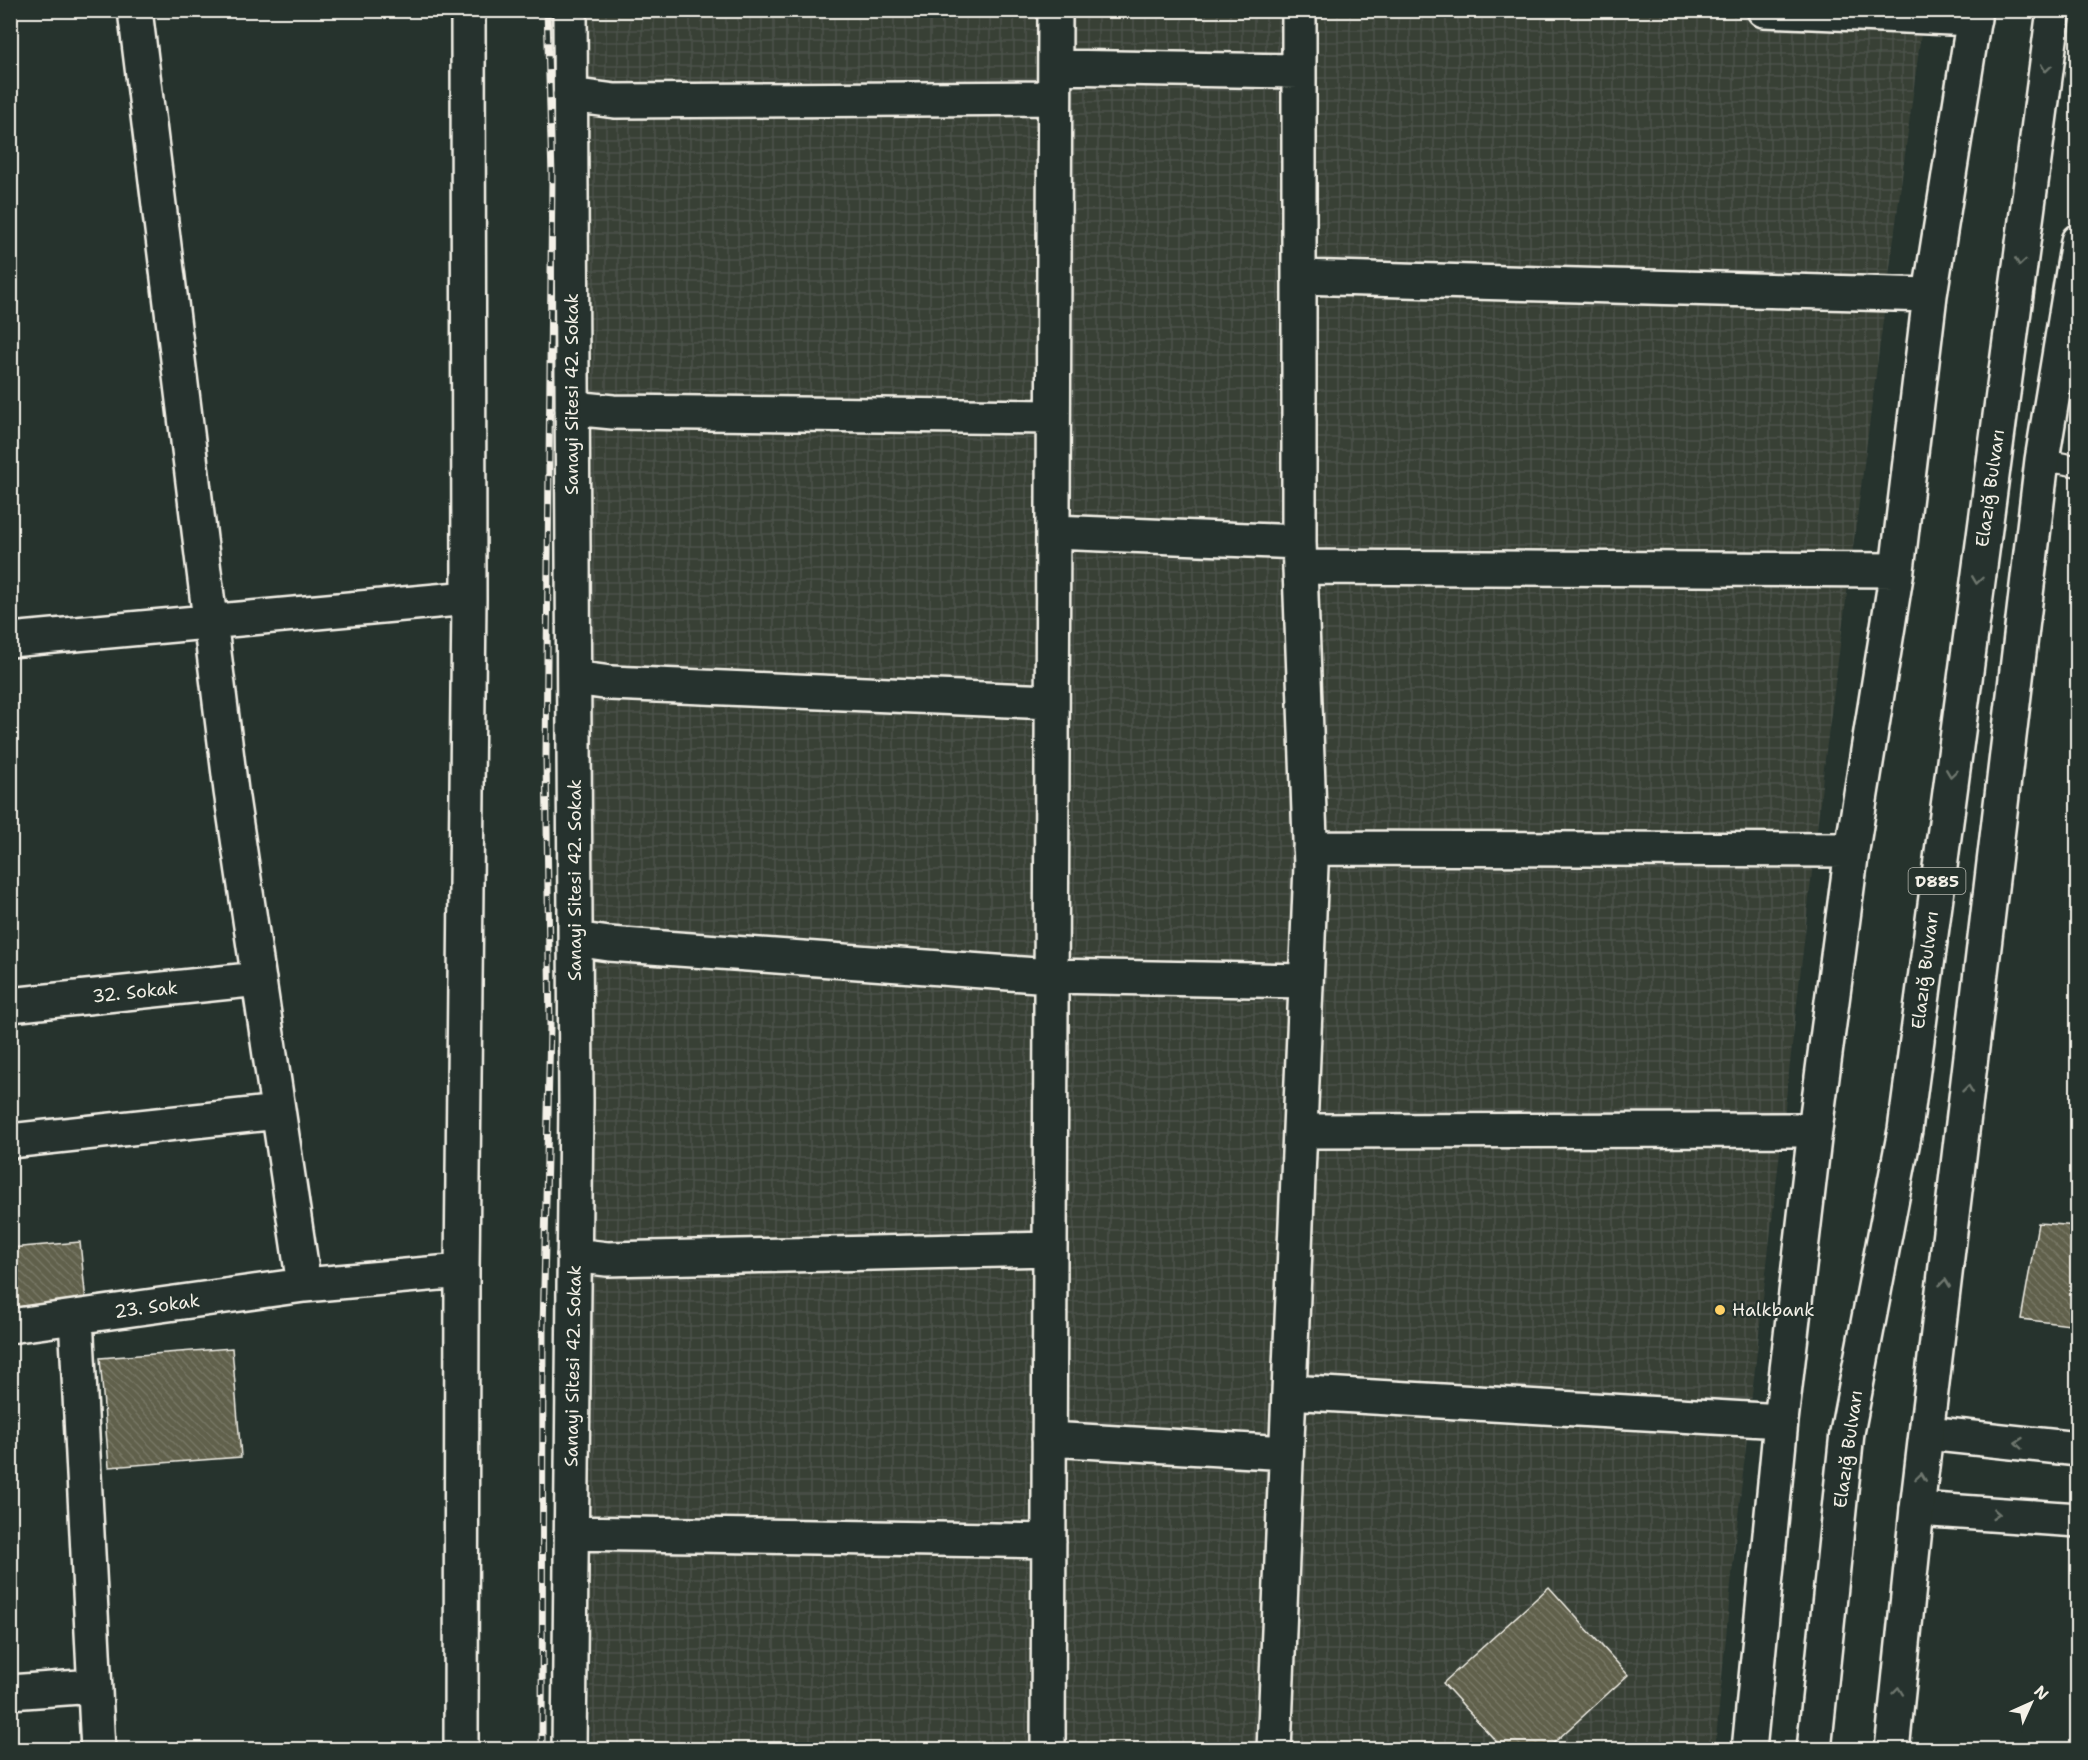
<svg xmlns="http://www.w3.org/2000/svg" width="2088" height="1760" viewBox="0 0 2088 1760" font-family="'Shantell Sans',sans-serif">
<defs>
<pattern id="industrial-grid" width="8" height="8" patternUnits="userSpaceOnUse" patternTransform="scale(1.5)"><rect width="8" height="8" fill="#374036"/><path d="M0 4h8M4 0v8" fill="none" stroke="#4b5349"/></pattern>
<pattern id="building-back-hatch" width="6" height="6" patternUnits="userSpaceOnUse" patternTransform="scale(1.5)"><rect width="6" height="6" fill="#60604b"/><path d="M-1 5l2 2M0 0l6 6M5-1l2 2" fill="none" stroke="#777765"/></pattern>
</defs>
<rect width="100%" height="100%" fill="#26332d"/>
<filter id="ink" filterUnits="userSpaceOnUse"><feTurbulence type="fractalNoise" baseFrequency=".0167" numOctaves="2"/><feDisplacementMap in="SourceGraphic" scale="12" xChannelSelector="R" yChannelSelector="G"/><feConvolveMatrix kernelMatrix="1 2 1 2 8 2 1 2 1" color-interpolation-filters="sRGB"/></filter>
<g filter="url(#ink)">
<path fill="url(#industrial-grid)" d="M586,11h1338l-99,748 -89,775 -21,215h-1125l-4,-603z"/>
<path fill="url(#building-back-hatch)" stroke="#f4f1e8" stroke-width="1.5" d="M10,676l7,65 -7,1z
M2038,1223l40,3v100l-57,-7z
M80,1242l6,60 -76,7v-61z
M232,1348l9,109 -132,10 -9,-109z
M1549,1587l79,88 -82,75h-42l-61,-67z"/>
<g fill="none" stroke-linecap="round" stroke-linejoin="round">
<defs>
<path id="lane" d="M2042,460l36,6"/>
<path id="street" d="M135,10l96,781 73,494
M1764,10l210,9
M1055,67l244,4
M570,95l45,6 439,-3
M1299,277l631,18
M572,408l41,4 440,5
M1053,532l246,10
M1300,567l597,3
M10,640l459,-42
M574,678l37,5 441,19
M1310,848l542,2
M575,939l34,5 442,32 255,5
M10,1005l249,-26
M1300,1131l515,-1
M10,1141l268,-29
M574,1255l33,4 443,-10
M76,1317l22,433
M10,1326l294,-41 158,-14
M1289,1392l492,29
M1049,1439l237,14
M571,1533l478,8
M10,1692l84,-6
M461,1750l1,-479 7,-673 -1,-588
M569,1750l7,-647 -6,-1093
M1048,1750l7,-1740
M1274,1750l37,-884 -12,-324v-532
M1749,1750l32,-329 34,-291 37,-280 45,-280 33,-275 45,-285"/>
<path id="secondary" d="M1927,1433l151,16
M1917,1509l161,11"/>
<path id="highway" d="M1814,1750l33,-317 58,-303 149,-1120
M1892,1750l25,-241 125,-1049 36,-219"/>
</defs>
<use href="#lane" stroke="#f4f1e8" stroke-width="24"/>
<use href="#street" stroke="#f4f1e8" stroke-width="38"/>
<use href="#secondary" stroke="#f4f1e8" stroke-width="38"/>
<use href="#highway" stroke="#f4f1e8" stroke-width="38"/>
<use href="#lane" stroke="#26332d" stroke-width="20"/>
<use href="#street" stroke="#26332d" stroke-width="33"/>
<use href="#secondary" stroke="#26332d" stroke-width="33"/>
<use href="#highway" stroke="#26332d" stroke-width="33"/>
<defs>
<path id="rail" d="M542,1750l1,-420 7,-304 -4,-269 6,-581 -5,-166"/>
</defs>
<use href="#rail" stroke="#f4f1e8" stroke-width="7"/>
<use href="#rail" stroke="#26332d" stroke-width="4.5" stroke-dasharray="14" stroke-linecap="butt"/>
</g>
<defs><path id="oneway-chevron" d="M-2-3.5L2.5 0L-2 3.5" fill="none" stroke-width="1.6" stroke-linecap="round" stroke-linejoin="round" transform="scale(1.5)"/></defs>
<g stroke="#6e766e">
<use href="#oneway-chevron" transform="translate(2046 68) rotate(98)"/>
<use href="#oneway-chevron" transform="translate(2020 262) rotate(98)"/>
<use href="#oneway-chevron" transform="translate(1977 580) rotate(98)"/>
<use href="#oneway-chevron" transform="translate(1951 773) rotate(98)"/>
<use href="#oneway-chevron" transform="translate(1968 1089) rotate(-83)"/>
<use href="#oneway-chevron" transform="translate(1945 1283) rotate(-83)"/>
<use href="#oneway-chevron" transform="translate(2019 1443) rotate(-174)"/>
<use href="#oneway-chevron" transform="translate(1921 1477) rotate(-82)"/>
<use href="#oneway-chevron" transform="translate(1996 1514) rotate(4)"/>
<use href="#oneway-chevron" transform="translate(1898 1691) rotate(-84)"/>
</g>
</g>
<circle fill="#ffd166" stroke="#26332d" stroke-width="2" cx="1720" cy="1310" r="6"/>
<g text-anchor="middle" dominant-baseline="central" stroke-width="4.5" stroke-linejoin="round" paint-order="stroke">
<rect fill="#26332d" stroke="#b6b8b0" stroke-width="1.5" x="1908.5" y="868" width="57" height="26" rx="4.5"/>
<g font-size="16" font-weight="bold" fill="#f4f1e8">
<text x="1937" y="881">D885</text>
</g>
<g font-size="18" fill="#f4f1e8" stroke="#26332d">
<text transform="translate(572 394) rotate(-90)">Sanayi Sitesi 42. Sokak</text>
<text transform="translate(1990 488) rotate(-82)">Elazığ Bulvarı</text>
<text transform="translate(575 880) rotate(-90)">Sanayi Sitesi 42. Sokak</text>
<text transform="translate(1925 970) rotate(-83)">Elazığ Bulvarı</text>
<text transform="translate(135 992) rotate(-6)">32. Sokak</text>
<text transform="translate(157 1306) rotate(-8)">23. Sokak</text>
<text transform="translate(573 1366) rotate(-89)">Sanayi Sitesi 42. Sokak</text>
<text transform="translate(1848 1449) rotate(-82)">Elazığ Bulvarı</text>
</g>
<g font-size="18" fill="#f4f1e8" stroke="#26332d" text-anchor="start">
<text x="1732" y="1310">Halkbank</text>
</g>
</g>
<rect width="2088" height="1760" fill="none" stroke="#26332d" stroke-width="36"/>
<rect x="18" y="18" width="2052" height="1724" fill="none" stroke="#f4f1e8" stroke-width="2" filter="url(#ink)"/>
<g transform="translate(2031 1703) rotate(45)" stroke="#26332d" stroke-width="4.5" paint-order="stroke">
<path d="M0-4.5L10 22L0 15L-10 22Z" fill="#f4f1e8"/>
<text y="-9" font-size="16" font-weight="bold" text-anchor="middle" fill="#f4f1e8">N</text>
</g>
</svg>
